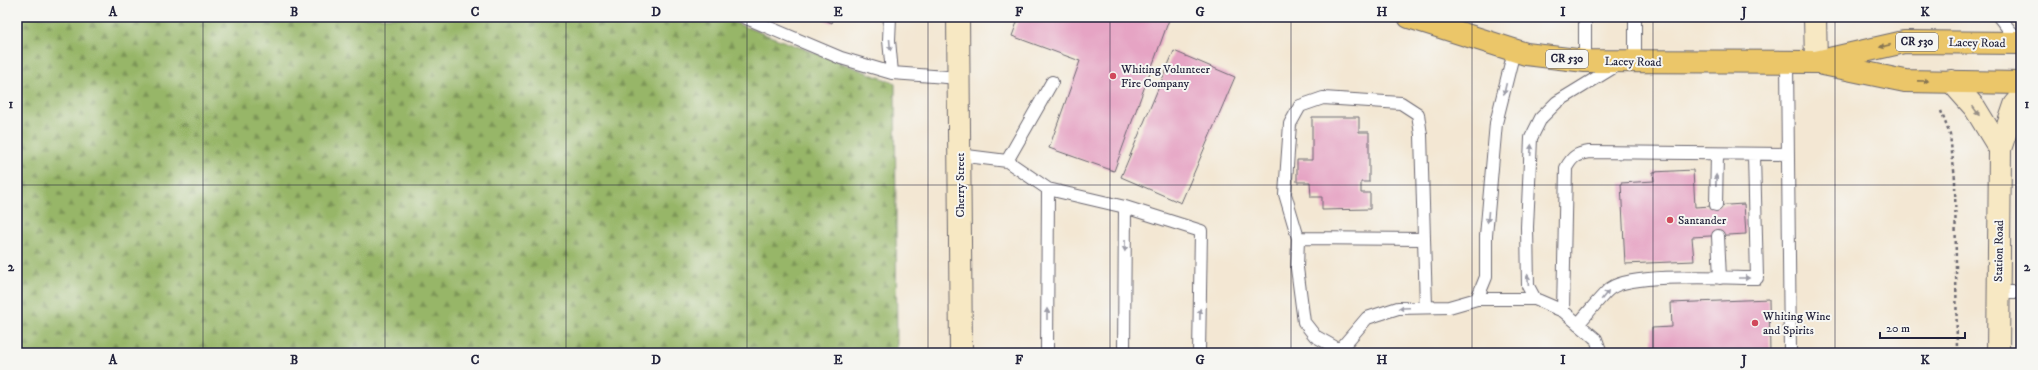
<svg xmlns="http://www.w3.org/2000/svg" width="2038" height="370" viewBox="0 0 2038 370" font-family="'IM FELL DW Pica',serif">
<defs>
<pattern id="forest-firs" width="22" height="20" patternUnits="userSpaceOnUse"><rect width="22" height="20" fill="#97b668"/><path d="M5 1l3.5 6h-7zM16 11l3.5 6h-7z" fill="#7b9457"/></pattern>
</defs>
<rect width="100%" height="100%" fill="#f6f6f2"/>
<filter id="ink" filterUnits="userSpaceOnUse"><feTurbulence type="fractalNoise" baseFrequency=".025" numOctaves="2"/><feDisplacementMap in="SourceGraphic" scale="8" xChannelSelector="R" yChannelSelector="G"/><feConvolveMatrix kernelMatrix="1 2 1 2 8 2 1 2 1" color-interpolation-filters="sRGB"/></filter>
<filter id="wash" filterUnits="userSpaceOnUse"><feTurbulence type="fractalNoise" baseFrequency=".012" numOctaves="4" result="noise"/><feDisplacementMap in="SourceGraphic" scale="16" xChannelSelector="R" yChannelSelector="G"/><feGaussianBlur stdDeviation="0.9" result="paint"/><feColorMatrix in="noise" values="0 0 0 0 0 0 0 0 0 0 0 0 0 0 0 0 0 1.4 0 .05"/><feComposite in="paint" operator="in"/></filter>
<g filter="url(#wash)">
<rect width="100%" height="100%" fill="#f3e7d3"/>
<path fill="url(#forest-firs)" stroke="#5c6c52" d="M17,17h702l176,66 2,270h-880z"/>
<g id="blocks">
<path fill="#e6a4c4" d="M819,17h15l-2,6z
M1019,17h151l-56,154 -65,-23 31,-87 -68,-25z
M1174,51l61,26 -54,126 -60,-26z
M1312,117h47v15h10v50h-8v11h9v16l-48,1v-13h-11l-1,-15h-13v-22h15z
M1693,170l2,37 49,-3 2,30 -54,3 2,24 -69,3 -4,-81 33,-2 -1,-9z
M1769,299l1,54h-118v-25l20,-1 -1,-24z"/>
</g>
</g>
<g filter="url(#ink)">
<use href="#blocks" fill-opacity="0" stroke="#6b6770" stroke-width="1"/>
<g fill="none" stroke-linecap="round" stroke-linejoin="round">
<defs>
<path id="lane" d="M744,17l97,41 51,15 68,5
M890,17l-1,23 3,33
M1999,17l21,26
M1585,61v-44
M1635,62v-45
M1787,63l3,290
M959,155l48,6 41,28 77,18 76,24 -2,122
M1007,161l45,-79
M1716,205l1,-51
M1718,236l2,42
M1298,238l126,1
M1999,292h22
M1477,299h58
M1563,311l3,-143c6,-11 10,-14 23,-16l199,2
M1578,324c8,-8 26,-32 33,-36 23,-15 115,-10 146,-10l-3,-123
M1338,349l-23,-13 -11,-14 -7,-54 1,-30 -13,-44 5,-70 10,-18 23,-8 78,5 17,11 3,21 5,172
M1047,353l1,-164
M1124,353l1,-146
M1337,353l30,-35 31,-10 51,-1 28,-8 9,-22v-41l10,-113 18,-72
M1601,353l-5,-14 -33,-28 -28,-12 -7,-13 -1,-59 3,-66 1,-23 10,-20 16,-16 62,-38"/>
<path id="secondary" d="M958,17l3,336
M1815,17l1,45
M1951,81l24,27 25,41
M1998,353l2,-204 15,-44 6,-7"/>
<path id="primary" d="M1409,17l117,37 59,7 231,1 88,-20 117,1
M1823,64l82,17 116,2"/>
</defs>
<use href="#lane" stroke="#6b6770" stroke-width="14"/>
<use href="#secondary" stroke="#6b6770" stroke-width="24"/>
<use href="#primary" stroke="#6b6770" stroke-width="24"/>
<path stroke="#6b6770" stroke-width="2.5" stroke-dasharray="3 3" stroke-linecap="butt" d="M1941,111l9,24 5,44 2,174"/>
<use href="#lane" stroke="#fff" stroke-width="12"/>
<use href="#secondary" stroke="#f7e8c3" stroke-width="22"/>
<use href="#primary" stroke="#ebc669" stroke-width="22"/>
</g>
<defs><path id="oneway-solid" d="M-6-.8H1V-3.2L6.5 0L1 3.2V.8H-6Z"/></defs>
<g fill="#9c9ca7">
<use href="#oneway-solid" transform="translate(890 45) rotate(85)"/>
<use href="#oneway-solid" transform="translate(1505 89) rotate(103)"/>
<use href="#oneway-solid" transform="translate(1531 150) rotate(-86)"/>
<use href="#oneway-solid" transform="translate(1716 180) rotate(-89)"/>
<use href="#oneway-solid" transform="translate(1488 217) rotate(95)"/>
<use href="#oneway-solid" transform="translate(1125 246) rotate(91)"/>
<use href="#oneway-solid" transform="translate(1744 278)"/>
<use href="#oneway-solid" transform="translate(1528 280) rotate(-94)"/>
<use href="#oneway-solid" transform="translate(1605 295) rotate(-51)"/>
<use href="#oneway-solid" transform="translate(1404 308) rotate(177)"/>
<use href="#oneway-solid" transform="translate(1047 314) rotate(-90)"/>
<use href="#oneway-solid" transform="translate(1200 314) rotate(-89)"/>
</g>
<g fill="#867452">
<use href="#oneway-solid" transform="translate(1885 46) rotate(167)"/>
<use href="#oneway-solid" transform="translate(1923 81) rotate(1)"/>
</g>
<use fill="#978f86" href="#oneway-solid" transform="translate(1976 111) rotate(55)"/>
</g>
<path fill="none" stroke="#22223b" stroke-width="1" stroke-opacity="0.55" d="M203,17v336M385,17v336M566,17v336M747,17v336M928,17v336M1110,17v336M1291,17v336M1472,17v336M1653,17v336M1835,17v336M17,185h2004"/>
<g fill="#d1495b" stroke="#f6f6f2" stroke-width="1.5">
<circle cx="1113" cy="76" r="4"/>
<circle cx="1670" cy="220" r="4"/>
<circle cx="1755" cy="323" r="4"/>
</g>
<g text-anchor="middle" dominant-baseline="central" stroke-width="4" stroke-linejoin="round" paint-order="stroke">
<g fill="#f6f6f2" stroke="#626272" stroke-width="1">
<rect x="1896" y="33" width="42" height="18" rx="3"/>
<rect x="1546" y="50" width="42" height="18" rx="3"/>
</g>
<g font-size="11" font-weight="bold" fill="#22223b">
<text x="1917" y="42">CR 530</text>
<text x="1567" y="59">CR 530</text>
</g>
<g font-size="12" fill="#22223b" stroke="#f6f6f2">
<text transform="translate(1977 43) rotate(1)">Lacey Road</text>
<text transform="translate(1633 62) rotate(1)">Lacey Road</text>
<text transform="translate(960 185) rotate(-90)">Cherry Street</text>
<text transform="translate(1999 251) rotate(-89)">Station Road</text>
</g>
<g font-size="12" fill="#22223b" stroke="#f6f6f2" text-anchor="start">
<text x="1121" y="69">Whiting Volunteer<tspan x="1121" dy="14">Fire Company</tspan></text>
<text x="1678" y="220">Santander</text>
<text x="1763" y="316">Whiting Wine<tspan x="1763" dy="14">and Spirits</tspan></text>
</g>
</g>
<rect width="2038" height="370" fill="none" stroke="#f6f6f2" stroke-width="44"/>
<path d="M1880 332v6h85v-6" fill="none" stroke="#22223b" stroke-width="2"/>
<text x="1886" y="332" font-size="12" fill="#22223b" stroke="#f6f6f2" stroke-width="3" paint-order="stroke">20 m</text>
<rect x="22" y="22" width="1994" height="326" fill="none" stroke="#22223b" stroke-width="1.5"/>
<g font-size="13" text-anchor="middle" font-weight="bold" fill="#22223b">
<text x="113" y="16">A</text>
<text x="294" y="16">B</text>
<text x="475" y="16">C</text>
<text x="656" y="16">D</text>
<text x="838" y="16">E</text>
<text x="1019" y="16">F</text>
<text x="1200" y="16">G</text>
<text x="1382" y="16">H</text>
<text x="1563" y="16">I</text>
<text x="1744" y="16">J</text>
<text x="1925" y="16">K</text>
<text x="11" y="108">1</text>
<text x="2027" y="108">1</text>
<text x="11" y="271">2</text>
<text x="2027" y="271">2</text>
<text x="113" y="364">A</text>
<text x="294" y="364">B</text>
<text x="475" y="364">C</text>
<text x="656" y="364">D</text>
<text x="838" y="364">E</text>
<text x="1019" y="364">F</text>
<text x="1200" y="364">G</text>
<text x="1382" y="364">H</text>
<text x="1563" y="364">I</text>
<text x="1744" y="364">J</text>
<text x="1925" y="364">K</text>
</g>
</svg>
